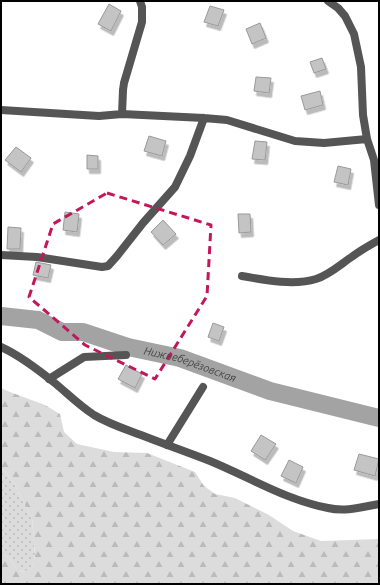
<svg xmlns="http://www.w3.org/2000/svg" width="380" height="585" viewBox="0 0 380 585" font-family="Ubuntu,sans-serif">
<defs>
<pattern id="green-dots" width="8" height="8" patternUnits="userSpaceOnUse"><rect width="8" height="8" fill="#dcdcdc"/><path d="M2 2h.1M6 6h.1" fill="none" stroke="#bbb" stroke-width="1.8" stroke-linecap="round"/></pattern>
<pattern id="forest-firs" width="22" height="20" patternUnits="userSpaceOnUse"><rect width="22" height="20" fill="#dcdcdc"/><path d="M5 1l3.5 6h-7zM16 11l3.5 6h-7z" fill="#bbb"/></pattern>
<filter id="shadow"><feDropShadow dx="2.5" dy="4.5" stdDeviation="0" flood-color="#0004"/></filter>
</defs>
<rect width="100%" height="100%" fill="#fff"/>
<path fill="url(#green-dots)" d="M1,468l6,6 8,11 17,34 3,35 -2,12 -8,6 -7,-2 -8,-11 -9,-6z"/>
<path fill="url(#forest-firs)" d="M1,388l9,4 35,13 15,9 4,18 13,12 37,8 33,1 48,19 9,14 11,8 20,4 34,17 24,16 28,10 58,-2v45h-378v-31l9,6 8,11 6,2 9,-6 2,-12 -3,-35 -17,-34 -8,-11 -6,-6z"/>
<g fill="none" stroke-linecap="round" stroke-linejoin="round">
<path stroke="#a3a3a3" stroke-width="18" id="s1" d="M1,316l37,4 24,12h21l45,15 52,11 90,33 109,27"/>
</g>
<path fill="#c4c4c4" stroke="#999" filter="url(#shadow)" d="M109,4l12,7 -10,20 -13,-7z
M210,6l14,4 -6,16 -14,-4z
M260,23l6,15 -14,6 -6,-15z
M322,58l4,11 -12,4 -4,-11z
M256,77l15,1 -2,15 -15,-2z
M320,91l3,14 -18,5 -4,-14z
M149,136l17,5 -4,15 -18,-5z
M255,141l12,1 -2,18 -13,-1z
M16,147l15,11 -10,14 -16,-12z
M87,155l11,1v13h-11z
M338,166l13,3 -3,16 -14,-3z
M65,212l14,2 -2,18 -14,-2z
M238,214h12l1,18 -12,1z
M163,220l13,14 -13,11 -12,-13z
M8,227l13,1 -1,21h-13z
M36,262l15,3 -3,13 -15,-3z
M213,323l11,4 -5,14 -11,-4z
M126,365l16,9 -7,14 -17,-9z
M261,435l15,9 -11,16 -14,-9z
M359,454l20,5 -4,17 -21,-6z
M289,460l14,7 -7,16 -15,-7z"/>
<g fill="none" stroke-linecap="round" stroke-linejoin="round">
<path stroke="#555" stroke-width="8" d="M140,1l2,6v15l-18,61 -1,7 -1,24 82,4 23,2 68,21 29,2 43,-4 -4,-24 -2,-48 -7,-33 -9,-18 -7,-8 -10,-7
M1,110l98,6 23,-2
M367,139l7,21 5,45
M1,255l36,2 65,10 6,-1 9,-10 26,-33 32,-36 15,-31 14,-38
M242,276c22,4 52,10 74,3 13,-4 25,-15 37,-23 8,-6 17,-11 26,-16
M49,379l35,-22 42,-2
M167,445l36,-58"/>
<path stroke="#555" stroke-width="8" d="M1,347c20,9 39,24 55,37 13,11 24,22 38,31 15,9 31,14 47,20 23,9 46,17 69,26 39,16 76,39 118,47 17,4 34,-1 51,-4"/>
</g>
<path fill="none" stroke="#c2185b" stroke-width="3" stroke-dasharray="8 5" stroke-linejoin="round" d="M107,193l104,32 -4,71 -52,83 -70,-34 -56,-48 24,-73z"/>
<g text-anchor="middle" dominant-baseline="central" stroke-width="4" stroke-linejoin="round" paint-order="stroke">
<g font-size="11" font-style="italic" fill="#444" stroke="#fff">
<text stroke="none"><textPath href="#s1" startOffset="197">Нижнеберёзовская</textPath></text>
</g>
</g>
<rect width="380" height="585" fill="none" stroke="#000000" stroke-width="4"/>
</svg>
